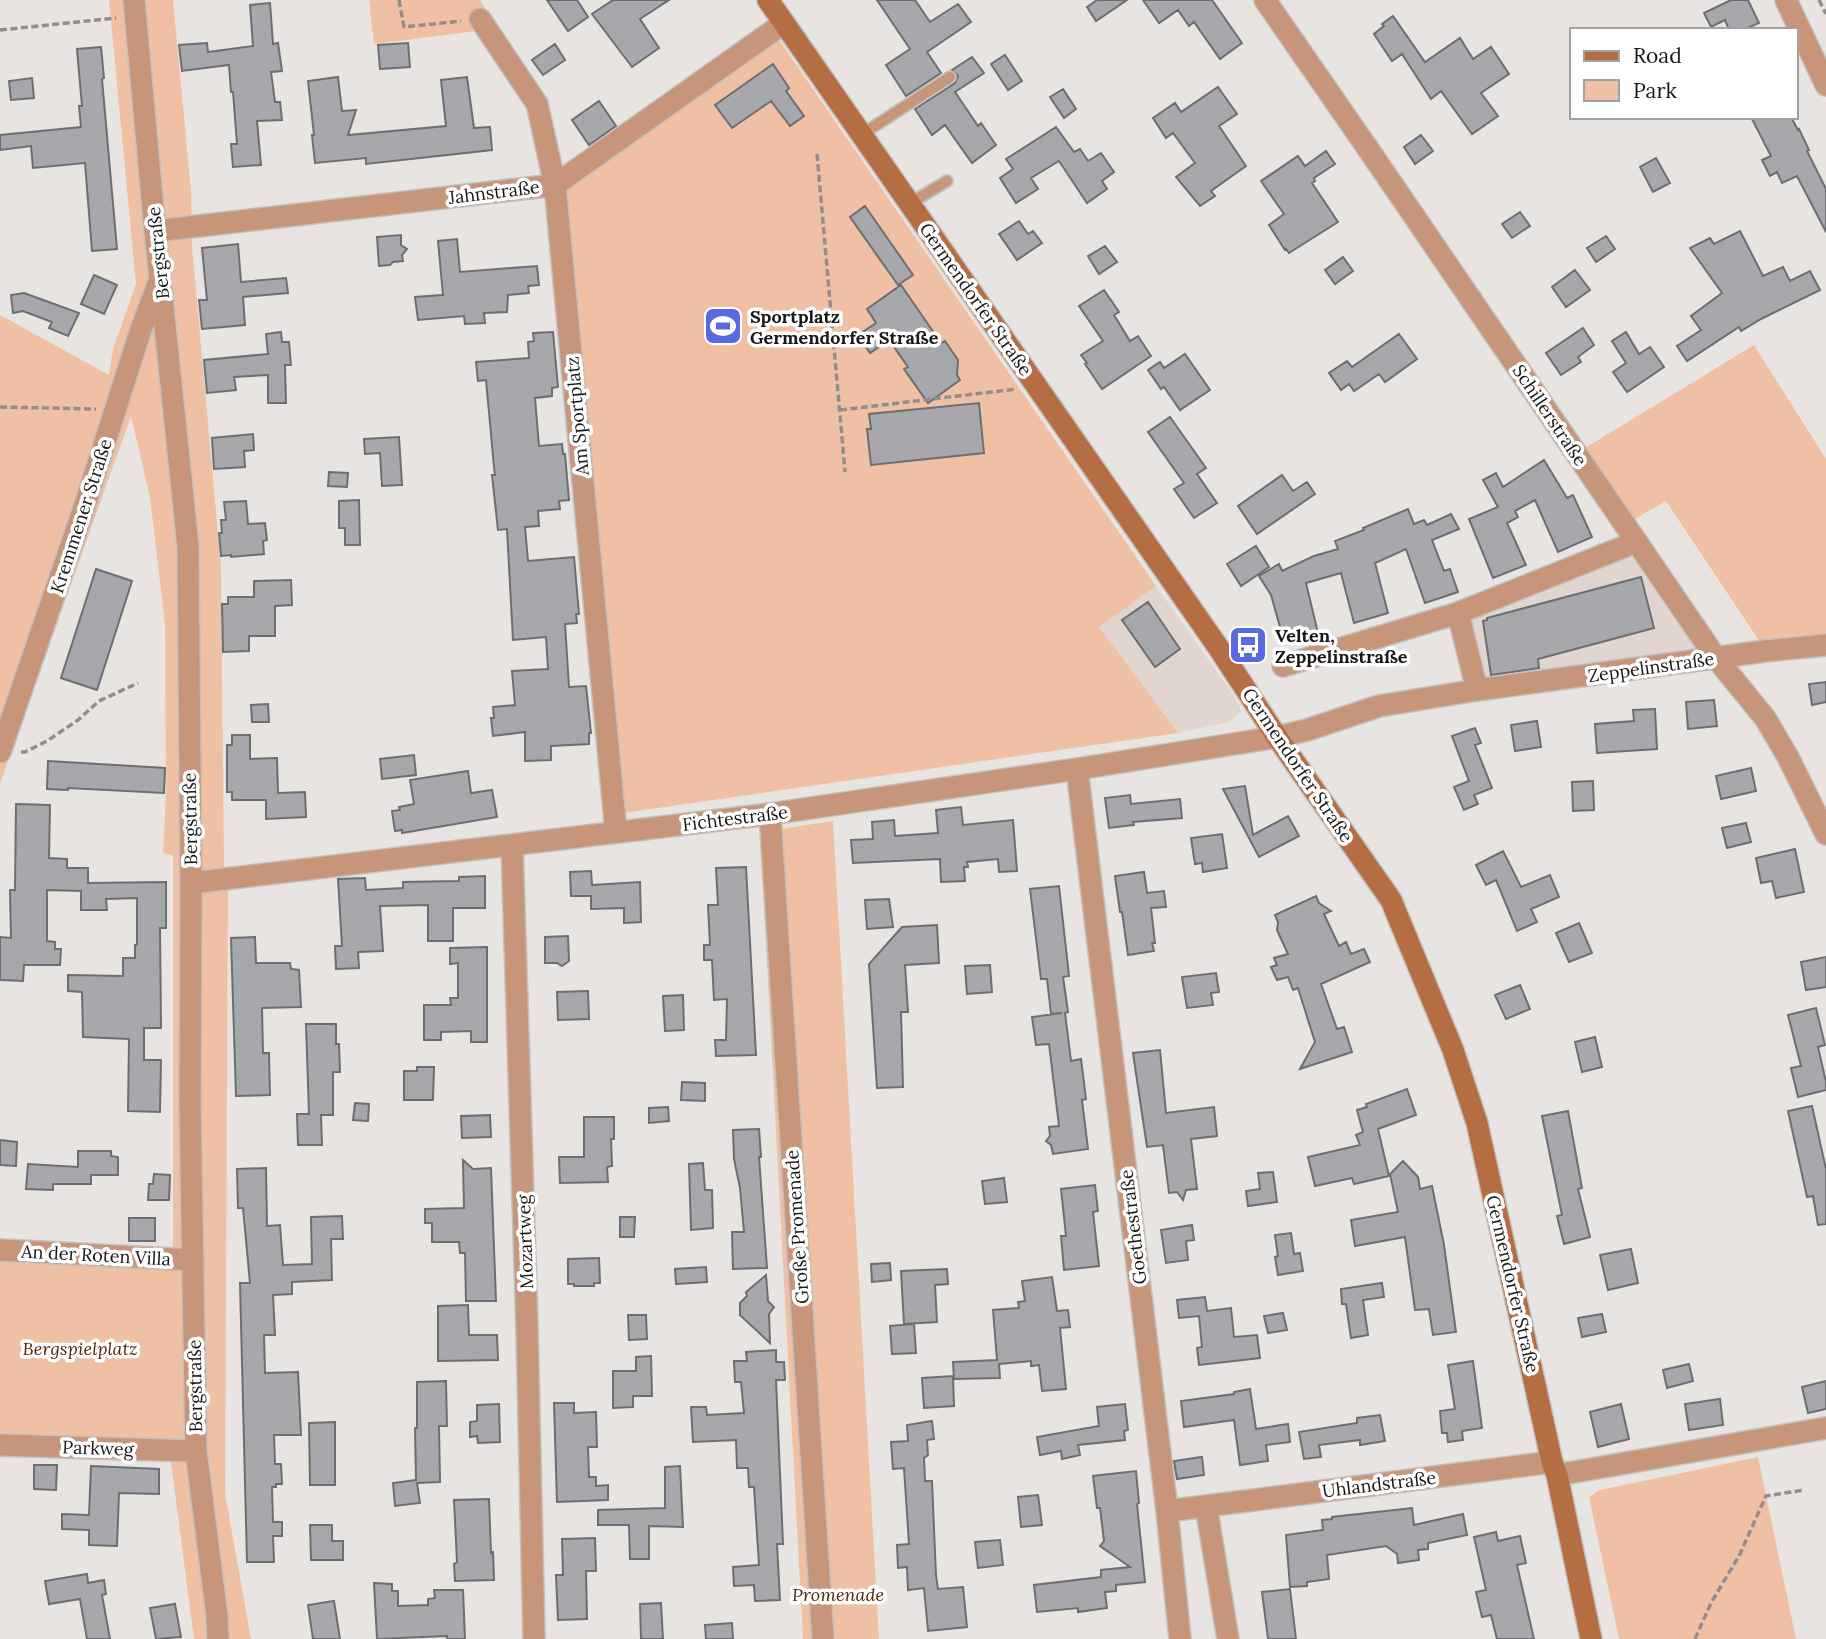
<svg xmlns="http://www.w3.org/2000/svg" width="1826" height="1639" viewBox="0 0 1826 1639" font-family="Lora,serif">
<rect width="100%" height="100%" fill="#e8e4e1"/>
<path fill="#e1d5cf" d="M1648,542l72,109 -254,32 -13,-62z
M1156,586l76,107 10,18 -13,11 -51,11 -80,-106z"/>
<path fill="#f0c0a5" d="M109,0h64l18,191 1,55 29,321 3,300 4,21 -3,605 26,146h-57l-26,-200 -168,-6v-173l173,9v-414l-10,-2 3,-60 -1,-168 -15,-128 -19,-81 -131,368v-469l109,60 4,-26 23,-65z
M369,0h111l67,111 6,31 10,27 -20,10 -7,-62 -59,-86 -103,13z
M777,37l379,549 -57,41 79,106 -555,80 -59,-625z
M1754,345l72,114v178l-64,8 -96,-144 -33,19 -48,-72z
M833,821l46,818h-76l-43,-807z
M1758,1457l38,182h-177l-30,-142 11,-7z"/>
<path fill="#a7a8ac" stroke="#6d6e72" stroke-width="2" d="M547,0h30l11,17 -20,14z
M613,0h56l-29,19 19,29 -27,19 -40,-53z
M877,0h38l15,22 28,-18 13,18 -44,30 14,21 -35,23 -20,-31 24,-16z
M1097,0h30l-31,21 -9,-14z
M1143,0h69l30,43 -22,16 -26,-37 -5,4 -11,-16 -19,13z
M1731,0h17l11,23 -16,7h-14l-4,-10 -14,7 -7,-14z
M270,3l3,41 5,-1 4,28 -11,1 4,30h5l2,18 -25,1 4,44 -28,2 -2,-23h6l-4,-52h-2l-2,-27 -47,6 -3,-26 28,-2 1,9 45,-6 -3,-41z
M1393,16l32,46 35,-24 13,21 18,-12 18,27 -28,19 17,23 -26,18 -31,-43 -10,8 -29,-45 -10,7 -18,-27 10,-8 -2,-2z
M408,43l2,24 -30,2 -2,-24z
M555,44l10,16 -22,15 -11,-15z
M101,47l3,31 -2,1 15,170 -25,2 -7,-88 -52,5 -2,-22 -31,4v-15l81,-8 -2,-21h3l-5,-57z
M1005,55l17,26 -14,9 -17,-26z
M972,57l12,16 -29,19 23,34 3,-3 15,22 -24,18 -27,-38 -13,10 -17,-26 40,-26 3,-7 -6,-6z
M773,64l16,24 -3,3 18,25 -14,10 -19,-25 -39,27 -17,-23z
M338,77l4,34 14,-1 -8,25 98,-9 -5,-46 26,-3 7,51 16,-1 2,23 -126,14v-6l-51,5 -3,-28h2l-6,-54z
M32,78l2,20 -23,2 -2,-19z
M1218,87l19,27 -18,12 27,40 -35,25 4,5 -15,10 -24,-29 19,-14 -22,-30 -7,5 -13,-20 22,-15 6,9z
M1063,89l13,20 -12,9 -14,-21z
M599,101l17,25 -27,19 -17,-25z
M1751,117h40l7,13 1,-1 10,21 -2,1 19,38v43l-29,-56 -15,7 -5,-11 -7,4 -8,-16 9,-4z
M1056,127l18,25 6,-3 8,12 13,-8 13,19 -12,9 5,8 -20,14 -28,-42 -28,17 7,11 -22,14 -16,-25 13,-9 -7,-10z
M1421,135l12,16 -18,13 -11,-17z
M1326,151l9,13 -21,14 1,3 -3,2 26,39 -49,31 -3,-4 -1,1 -16,-25 15,-11 -23,-33 37,-25 7,10z
M1656,158l14,25 -17,9 -13,-25z
M865,206l48,69 -15,10 -48,-68z
M1520,212l10,14 -18,12 -10,-14z
M1019,221l9,13 5,-3 9,12 -25,17 -18,-26z
M1740,231l23,45 20,-9 7,14 20,-10 10,19 -59,29 -20,12 -2,-4 -52,34 -10,-15 24,-16 -10,-14 31,-23 -32,-45 20,-10 4,6z
M401,235v10l6,4 -5,6 1,6 -10,1 -3,3 -11,1 -2,-29z
M1606,236l9,13 -19,13 -9,-14z
M457,239l3,33 77,-6 2,19 -11,1 1,7 -21,2 -1,17 -23,1 1,10 -20,1 -1,-8 -46,4 -3,-23 28,-2 -5,-54z
M238,244l3,38 45,-4 2,15 -45,4 2,28 -43,4 -3,-29h8l-5,-52z
M1105,246l12,16 -18,12 -11,-18z
M1343,257l10,14 -18,13 -10,-14z
M1575,270l15,20 -24,17 -14,-20z
M94,275l23,10 -13,29 -23,-10z
M901,285l40,58 4,-2 13,19 -1,15 3,5 -32,23 -24,-34 4,-2 -19,-27 -19,13 -12,-18 18,-12 -9,-14z
M1104,290l15,22 -5,3 16,26 8,-5 13,20 -49,33 -17,-25 2,-1 -6,-8 22,-14 -24,-35z
M24,293l55,20 -11,23 -19,-8 3,-6 -29,-11 -10,2 -2,-18z
M1583,328l11,17 -16,12 3,5 -20,13 -15,-22z
M281,332l1,10h7l2,23h-6l1,38h-18v-28l-34,2 2,13 -29,3 -3,-33 64,-6 -2,-20z
M553,332l5,55 -6,1v8l-17,2 4,48 23,-2 1,10h2l4,46 -10,1 1,8 -22,2 1,15 -14,1 3,34 46,-4 5,57h-3l1,9 -12,1 4,63 17,-1 5,47h-2v11l-38,2v14l-26,1v-29l-32,4 -2,-18h3l-1,-11 22,-2 -3,-34 36,-2 -2,-32 -33,3 -6,-111 -9,1 -6,-55h3l-1,-8 -8,-87 -8,1 -2,-19 53,-4 -1,-16 6,-1 -1,-8z
M1626,332l13,22 11,-7 14,20 -37,25 -14,-20 13,-9 -14,-22z
M1399,334l18,25 -32,23 -6,-8 -25,17 -5,-7 -8,6 -12,-17 18,-12 5,6z
M1185,354l25,36 -30,20 -16,-23 -3,2 -13,-19 12,-8 4,6z
M979,403l5,50 -113,12 -4,-36h4l-2,-15z
M1170,417l36,51 -9,6 20,29 -23,15 -20,-29 10,-6 -36,-51z
M253,434l1,16 -10,1 1,16 -31,2 -2,-31z
M399,437l3,48 -20,1 -2,-33 -15,1 -1,-15z
M1544,460l23,38 6,-3 19,42 -34,15 -23,-52 -20,11 3,6 -11,6 19,42 -33,13 -24,-59 29,-12 -15,-27 13,-7 7,14z
M329,472l19,1 -1,14 -19,-1z
M1282,475l11,16 14,-9 8,12 -58,40 -19,-28z
M359,500l1,45h-15v-17h-6v-27z
M246,501l2,23 17,-1 2,17 -4,1 1,13 -33,3v-2l-10,1 -2,-23h3l-1,-13h5l-2,-18z
M1408,509l6,15 10,-4 3,5 24,-11 8,15 -27,11 12,31 6,-2 8,23 -33,11 -19,-54 -31,14 13,50 -34,10 -13,-50 -35,10 12,50 -34,8 -13,-46 -12,-19 20,-12 3,7 32,-15 24,-7 -3,-8 29,-11 -1,-2z
M1256,546l13,21 -28,19 -14,-22z
M96,569l36,12 -35,109 -36,-12z
M1641,577l13,51 -116,31 1,9 -48,7 -8,-54 4,-1v-2z
M291,580l1,25 -17,1v30h-26v15l-26,1 -1,-48h6v-7h26v-16z
M1148,602l32,47 -25,18 -33,-47z
M1826,682v20l-14,3 -3,-21z
M1714,700l3,26 -29,3 -2,-27z
M268,704l1,18h-17l-1,-17z
M1655,709l2,40 -60,4 -2,-29 39,-3 -1,-11z
M1537,721l4,26 -26,4 -4,-26z
M1475,728l6,15 -6,2 17,43 -18,7 4,9 -14,6 -10,-23 15,-6 -17,-45z
M232,735h18v24l27,-1 1,35 27,-1 1,25 -40,2v-19h-34v-8h-5v-47h5z
M414,755l2,20 -34,4 -2,-20z
M48,761l117,7 -1,25 -96,-5v2l-21,-1z
M1751,768l5,23 -35,8 -5,-23z
M468,771l3,22 21,-3 5,27 -95,16v-3l-7,1 -3,-20 8,-1 -1,-3 15,-3 -4,-24z
M1593,781l1,29 -21,1 -1,-29z
M1245,786l8,49 35,-19 11,20 -40,21 -36,-68z
M1130,795l1,9 49,-5 2,19 -49,4 1,3 -25,3 -4,-30z
M16,804l34,1 -1,53 18,1v9h21v15l78,-1v46h-6l1,100h-17v32h17l-1,52 -32,-1 1,-72 -46,-2 -1,-45 -14,-1v-16l55,1v-18h12v-13h2v-47l-31,1 1,11h-26v-19l-34,-1v51l8,1v7h6l-1,16h-36l-1,16 -23,-1v-43l11,1 -1,-48h5z
M961,807l2,18 50,-5 4,51 -18,1 -1,-13 -31,3 1,5h-4l1,14 -24,1 -1,-23 -87,4 -2,-23 22,-1 -1,-17 22,-2 1,16 43,-3 -2,-23z
M1746,823l5,19 -24,6 -5,-20z
M1222,834l5,34 -24,4 -1,-9 -7,1 -4,-26z
M1795,849l9,43 -28,6 -4,-17 -11,2 -5,-25z
M1503,851l18,36 29,-12 9,22 -28,12 6,13 -20,9 -21,-51 -10,5 -10,-20z
M746,867l10,188 -40,1 -1,-16h11l1,-41 -13,1 -2,-40h-8v-15h6l-2,-40h10l-2,-37z
M591,871l1,14 48,-3 1,40 -17,1v-15l-33,1v-13h-20l-1,-24z
M1144,872l3,21 17,-2 2,16 -15,1 4,35h-3l2,8 -26,4 -6,-43h-2l-5,-36z
M485,876v32h-32v33h-25v-36l-48,1 3,45 -25,1 1,16 -23,1 -1,-23h7l-4,-67 27,-1 1,12 37,-2v-6l56,-1v-4z
M1059,886l10,90 -6,1 5,35 -3,1 6,48 10,-2 5,40 -4,1 6,49 -35,5 -2,-9 -5,-4 4,-5 -1,-9 10,-1 -10,-82 -13,1 -4,-28 30,-4 -11,1 -4,-35h-6l-11,-90z
M1316,896l3,7 12,8 -7,3 15,32 7,-4 5,12 13,-5 6,13 -49,22 16,45 7,-2 8,25 -52,17 15,-27 -17,-54 -5,2 -5,-13 -11,3 -6,-13 6,-2 -3,-7 14,-4 -11,-24 1,-8 -3,-7z
M889,899l4,28 -26,2 -2,-29z
M1579,923l13,30 -23,9 -13,-29z
M937,925l2,38 -34,2 3,47h-7l2,75 -26,1 -8,-124 33,-37z
M568,936l1,25 -7,5 -5,-3h-12v-26z
M255,937l1,26h34l1,6 8,1 2,37 -39,1 1,45h6l1,42 -34,1 -5,-158z
M487,947v95h-16v-11l-30,1v8h-17v-35h27l-1,-7h8v-35l-8,1v-16z
M1826,957v30l-20,3 -5,-28z
M990,965l2,27 -25,2 -2,-28z
M1216,973l3,19 -8,1 2,12 -26,3 -5,-31z
M1520,985l10,24 -24,10 -11,-24z
M588,991l1,28 -31,1 -1,-28z
M683,995l1,35 -19,1 -2,-35z
M1816,1008l9,37 -7,2 8,35v8l-28,7 -7,-29 10,-2 -13,-51z
M306,1024h30v20h3l1,28h-7v43h-12l1,30h-24l-1,-31h12z
M1595,1037l7,30 -20,5 -7,-30z
M1160,1050l6,63 48,-6 3,29 -26,3 6,50 -11,1 -3,10 -6,-8 -8,1 -6,-48 -16,2 -9,-60 -5,-34z
M417,1067h17l-1,33h-29v-29h13z
M682,1082l23,1v18l-24,-1z
M1407,1089l9,26 -38,14 11,47 -35,8 -2,-6 -37,8 -7,-29 52,-12 -4,-10 7,-3 -6,-22 10,-3 -1,-3z
M355,1103l14,1 -1,17 -15,-1z
M1812,1106l14,63v55l-8,1 -5,-29 -6,1 -19,-86z
M668,1107l1,14 -20,2v-15z
M1568,1111l14,77 -4,1 12,48 -26,7 -7,-28 5,-1 -20,-99z
M490,1115l1,22 -29,1 -1,-22z
M584,1117h30v22h-3l1,27 -5,1 1,15 -48,1 -1,-26h25z
M759,1129l2,28h-2l8,111 -34,1 -1,-37h12l-4,-44 -6,-29 -1,-29z
M0,1140l17,2 -1,24 -16,-1z
M78,1151h33v5l7,1v18h-27v9h-38v6l-27,-1 2,-25 50,3z
M463,1160l10,9 18,-1 5,133h-30l-1,-48h-5l-1,-11h-27v-19h-7v-14l39,-1z
M1403,1161l15,16 2,12 12,-3 12,59 12,87 -23,3 -4,-26 -14,1 -10,-73 -50,9 -4,-26 47,-8 -8,-38z
M703,1163l2,27h7l1,38 -22,2 -2,-66z
M266,1168l1,58 13,-1 3,40 29,-1 -1,-47 31,-1 1,23h-12l1,41 -40,2v12l-19,1 2,40h-11l1,38 33,-1 3,63h-27l1,29h6l1,20h-6v3h-4l1,35h9v14h-9l1,26h-27l-7,-279h10l-7,-75h-5l-1,-39z
M1273,1172l4,30 -29,4 -2,-15 14,-2 -2,-16z
M154,1174l16,1 -1,25h-21l1,-16h4z
M1004,1178l3,24 -22,2 -3,-23z
M1095,1185l3,26 -5,1 6,54 -35,4 -3,-34h5l-5,-47z
M620,1217h15l-1,20h-14z
M129,1218h26v23h-26z
M1192,1225l2,15 -8,1 2,19 -22,3 -5,-33z
M1291,1233l3,21 6,-1 3,18 -25,4 -3,-18 3,-1 -3,-21z
M1631,1249l7,34 -30,7 -8,-35z
M599,1258l1,25h-6v3h-20v-2h-6v-25z
M890,1263l1,17 -19,2 -1,-18z
M706,1267l1,15 -31,2 -1,-15z
M947,1269l1,15 -13,1 2,37 -33,2 -3,-53z
M766,1275l2,26 6,6 -5,7 1,29 -30,-28v-12l7,-7 -1,-4z
M1052,1277l5,34 11,-1 2,17 -10,1 6,61 -24,2 -3,-26 -8,1v-5l-32,3 1,14 -46,1 -1,-17 44,-2 -4,-50 26,-2 -1,-6 7,-1 -3,-20z
M1382,1283l2,14 -21,3 5,35 -17,3 -5,-34h-4l-1,-15z
M1205,1297l2,14 24,-3 3,29 23,-2 3,23 -61,7 -2,-17 5,-1 -3,-31 -20,2 -2,-18z
M468,1305l1,30h28l1,25 -60,1v-55z
M1283,1313l4,17 -19,3 -4,-17z
M1602,1314l4,18 -24,5 -4,-19z
M628,1315h18l1,24 -18,1z
M914,1324l2,29 -24,1 -2,-28z
M776,1350v12h8l1,18h-9l7,164h-6l3,56 -25,1 -1,-16 -20,1 -1,-19 26,-2 -5,-78h-5l-1,-19h-11l-1,-28 -43,2 -2,-35h15l1,8 37,-2 -3,-31h-6l-1,-21h13l-1,-9z
M651,1356l1,40h-19v11l-20,1v-37h23v-14z
M1473,1361l9,67 -20,3 1,9 -15,2 -1,-9h-5l-2,-22 15,-2 -7,-44z
M1689,1364l4,17 -26,7 -4,-18z
M953,1376l1,30 -30,2 -2,-30z
M446,1381l1,45h-8l1,56 -23,1 3,20 -25,3 -2,-23 23,-3 -1,-52h2v-46z
M1826,1381v28l-18,4 -6,-26z
M1250,1389l6,40 32,-5 2,18 -24,3 2,16 -28,4 -6,-45 -50,7 -3,-26 53,-7v-2z
M1720,1399l3,26 -34,5 -4,-26z
M554,1403h20v10l22,-1 1,35h-9l1,30h7v9l12,-1v15l-51,2z
M499,1404l1,38 -22,1 -1,-7 -7,1v-15l7,-1v-16z
M1125,1404l3,26 -4,1 1,9 -47,5 2,10 -18,4 -1,-8 -21,4 -3,-18 62,-11 -2,-19z
M1621,1404l8,35 -31,8 -8,-35z
M1380,1415l5,26 -25,4v-5l-41,5 2,12 -17,2 -5,-27 58,-9v-5z
M932,1421l2,18 -7,1 1,15 -4,3 1,23h7l4,95 2,13 25,-2 4,40 -39,4 -4,-43 -16,2 -1,-23 -9,1 -1,-23 12,-1 -5,-76 -11,1 -2,-27 17,-1 -1,-16z
M335,1422v63h-25l-1,-62z
M1202,1457l2,18 -27,4 -3,-18z
M34,1465h23l-1,25 -22,-1z
M91,1466l68,3v25l-40,-1 -2,53 -28,-1v-15l-27,-1v-15l27,1z
M680,1466l3,61 -34,-1v33h-19l-1,-34h-31v-15l67,-2v-41z
M1136,1471l3,32 -2,1 8,78 -29,3v6l-11,1 2,16 -29,4v-4l-41,4 -3,-27 67,-8v-7l29,-3 -30,-21 4,-5 -4,-33h-3l-4,-32z
M1038,1495l4,30 -21,2 -3,-30z
M489,1499l2,54 2,-1 1,28 -39,1 -1,-17 3,-2 -3,-62z
M1412,1508l2,17 49,-11 4,21 -39,8v6l-10,1 1,10 -21,3 -1,-9 -11,-8 -59,9 2,24 -22,3v4l-17,1 -4,-52 37,-5 -1,-10 10,-1v-2z
M310,1525h22v16h11v19h-32z
M1496,1532l2,9 22,-5 6,27 -9,2 17,74h-37l-6,-24 -9,2 -6,-25 10,-2 -12,-53z
M595,1538l1,33h-10l1,48 -29,1 -2,-45h7l-1,-36z
M1000,1540l3,25 -25,3 -3,-26z
M87,1574l1,9 16,-3 2,14 -4,1 8,44h-23l-7,-40 -31,5 -4,-23z
M374,1583l18,1v7h6v15l30,-1v-6l7,-1 -1,-8h29l2,49h-18v-3l-70,3z
M1290,1589l6,50h-28l-6,-47z
M334,1601l6,38h-27l-5,-34z
M661,1603l2,36h-22l-1,-35z
M175,1604l6,33 -25,2 -6,-31z
M732,1623l1,16h-27l-1,-14z"/>
<g fill="none" stroke-linecap="round" stroke-linejoin="round">
<defs>
<path id="service" d="M861,135l89,-58
M909,204l38,-23"/>
<path id="minor" d="M1265,0l108,156 343,502 49,60 23,39 38,77
M1786,0l40,85
M480,19l57,85 18,81 61,647
M155,231l400,-46 229,-162
M1458,613l178,-71
M1283,666l175,-53 19,77
M0,752l84,-244 56,-176 20,-53
M1077,769l90,742 39,-5 22,133
M770,814l53,825
M512,845l15,483 7,311
M191,883l579,-69 307,-45 200,-32 30,-7 72,-24 98,-16 288,-39 61,-6
M0,1250l193,10
M0,1445l196,6
M1557,1475l269,-47
M1206,1506l346,-44
M1167,1511l13,128"/>
<path id="tertiary" d="M134,0l21,231 33,315 3,337 -1,222 6,346 21,165 1,23"/>
<path id="secondary" d="M768,0l450,647 59,90 114,163 62,150 24,73 75,339 5,13 34,164"/>
</defs>
<use href="#service" stroke="#c3bfbc" stroke-width="14"/>
<use href="#minor" stroke="#c3bfbc" stroke-width="24"/>
<use href="#tertiary" stroke="#c3bfbc" stroke-width="24"/>
<use href="#secondary" stroke="#c3bfbc" stroke-width="24"/>
<path stroke="#918e8c" stroke-width="3.5" stroke-dasharray="7 3.5" stroke-linecap="butt" d="M399,0l5,27 57,-6
M1819,0l7,14
M0,30l116,-12
M817,154l28,318
M0,407l96,2
M840,410l177,-21
M21,752h4l22,-11 31,-21 21,-19 39,-18
M1695,1639l16,-36 28,-47 27,-60 38,-6"/>
<use href="#service" stroke="#c7967a" stroke-width="10"/>
<use href="#minor" stroke="#c7967a" stroke-width="21"/>
<use href="#tertiary" stroke="#c7967a" stroke-width="21"/>
<use href="#secondary" stroke="#b56e43" stroke-width="21"/>
</g>
<defs>
<symbol id="stadium-square" viewBox="-11 -11 22 22"><rect x="-9" y="-9" width="18" height="18" rx="4" fill="#596ae1" stroke="#fff"/><path d="M0-5a6.5 5 0 1 0 0 10a6.5 5 0 1 0 0-10ZM-3.5-1.8h7v3.6h-7Z" fill="#fff"/></symbol>
<symbol id="bus-square" viewBox="-11 -11 22 22"><rect x="-9" y="-9" width="18" height="18" rx="4" fill="#596ae1" stroke="#fff"/><path d="M-5-6H5V4H4V6H2V4H-2V6H-4V4H-5ZM-3.5-4V0h7V-4ZM-3.5 1.2v1.5H-2V1.2ZM2 1.2v1.5H3.5V1.2Z" fill="#fff"/></symbol>
</defs>
<g fill-rule="evenodd">
<use href="#stadium-square" x="701" y="304" width="44" height="44"/>
<use href="#bus-square" x="1226" y="623" width="44" height="44"/>
</g>
<g text-anchor="middle" dominant-baseline="central" stroke-width="7" stroke-linejoin="round" paint-order="stroke">
<g font-size="18" fill="#191716" stroke="#fff">
<text transform="translate(494 192) rotate(-7)">Jahnstraße</text>
<text transform="translate(158 253) rotate(-96)">Bergstraße</text>
<text transform="translate(976 299) rotate(55)">Germendorfer Straße</text>
<text transform="translate(1550 415) rotate(56)">Schillerstraße</text>
<text transform="translate(577 416) rotate(-95)">Am Sportplatz</text>
<text transform="translate(81 516) rotate(-72)">Kremmener Straße</text>
<text transform="translate(1651 667) rotate(-8)">Zeppelinstraße</text>
<text transform="translate(1298 765) rotate(56)">Germendorfer Straße</text>
<text transform="translate(735 818) rotate(-7)">Fichtestraße</text>
<text transform="translate(190 819) rotate(-91)">Bergstraße</text>
<text transform="translate(797 1227) rotate(-94)">Große Promenade</text>
<text transform="translate(1133 1227) rotate(-97)">Goethestraße</text>
<text transform="translate(525 1242) rotate(-92)">Mozartweg</text>
<text transform="translate(96 1255) rotate(3)">An der Roten Villa</text>
<text transform="translate(1513 1284) rotate(77)">Germendorfer Straße</text>
<text transform="translate(195 1386) rotate(-91)">Bergstraße</text>
<text transform="translate(98 1448) rotate(2)">Parkweg</text>
<text transform="translate(1379 1484) rotate(-7)">Uhlandstraße</text>
</g>
<g font-size="18" font-weight="bold" fill="#191716" stroke="#fff" text-anchor="start">
<text x="750" y="316">Sportplatz<tspan x="750" dy="21">Germendorfer Straße</tspan></text>
<text x="1275" y="635">Velten,<tspan x="1275" dy="21">Zeppelinstraße</tspan></text>
</g>
<g font-size="18" font-style="italic" fill="#532709" stroke="#fff">
<text x="80" y="1348">Bergspielplatz</text>
<text x="838" y="1594">Promenade</text>
</g>
</g>
<rect x="1570" y="28" width="228" height="91" fill="#ffffff" stroke="#a3a2a2" stroke-width="2"/>
<rect x="1584" y="51" width="35" height="10" fill="#b56e43" stroke="#a3a2a2" stroke-width="2"/>
<text x="1633" y="63" font-size="21" fill="#191716">Road</text>
<rect x="1584" y="80" width="35" height="21" fill="#f0c0a5" stroke="#a3a2a2" stroke-width="2"/>
<text x="1633" y="98" font-size="21" fill="#191716">Park</text>
</svg>
